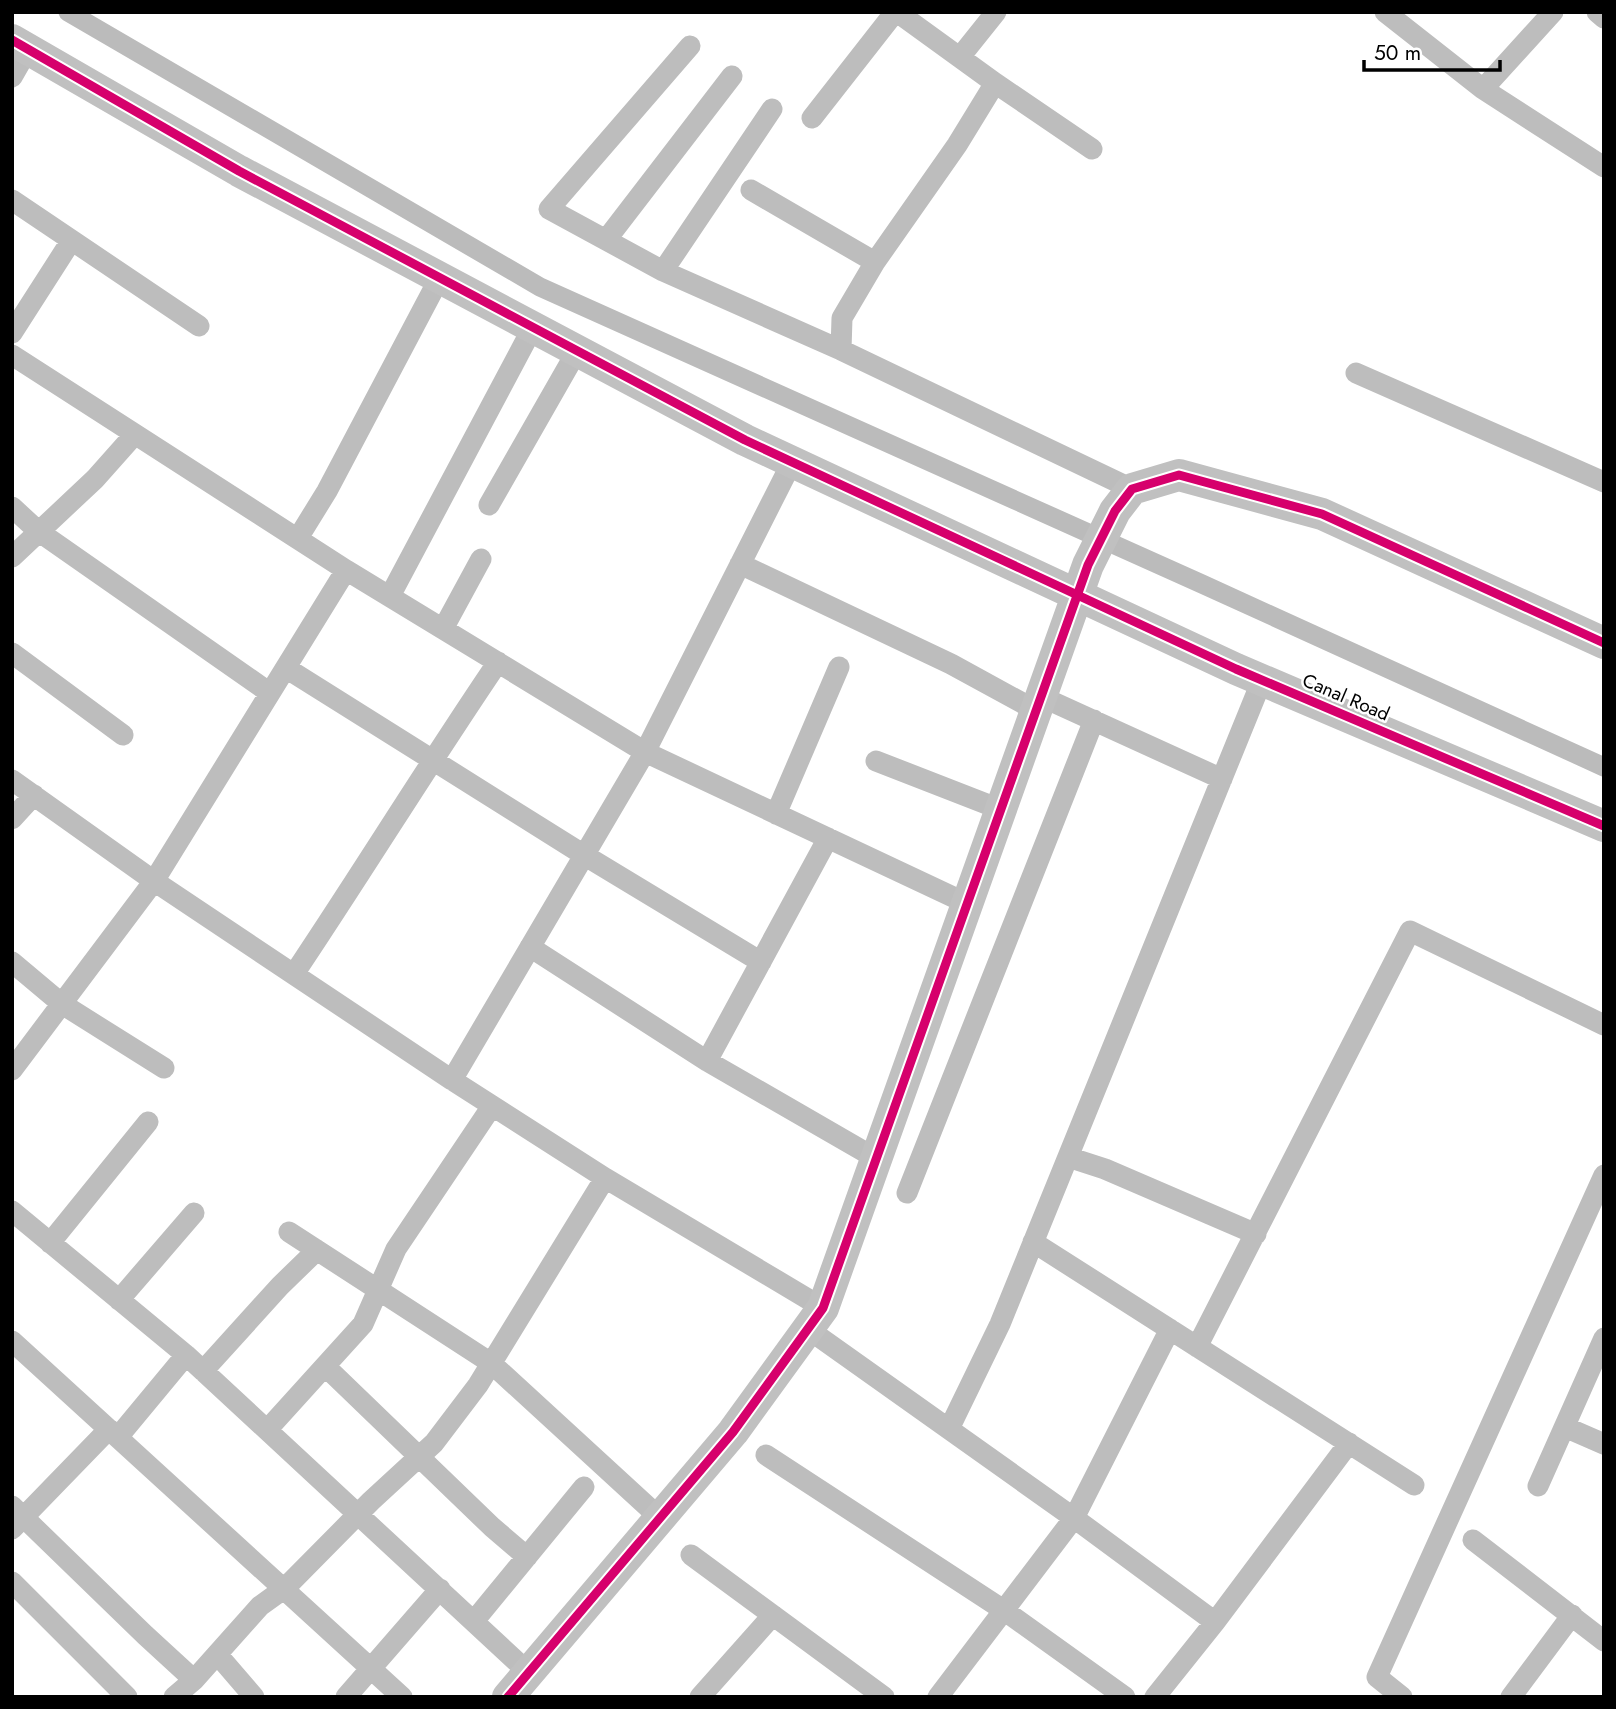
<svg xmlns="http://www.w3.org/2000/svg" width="1616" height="1709" viewBox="0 0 1616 1709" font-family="Jost,sans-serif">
<rect width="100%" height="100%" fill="#fff"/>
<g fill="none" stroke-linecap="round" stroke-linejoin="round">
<path stroke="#bbb" stroke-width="19" d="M68,12l472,275 662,297 402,183"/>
<path stroke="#bdbdbd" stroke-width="21" d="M897,12l98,71 -38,62 -82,117 -33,56 -1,32 291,139
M1385,12l98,77 121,78
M1597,12l7,6
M690,46l-141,163 114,62 178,79
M960,57l36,-45
M12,77l16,-28
M995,83l97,66
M1483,89l70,-77
M812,118l83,-106
M751,190l124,72
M12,200l187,126
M606,240l126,-164
M663,271l109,-162
M12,333l59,-92
M12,355l334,215 299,182 -193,328 153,98
M1356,373l248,109
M793,460l-148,292 323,152
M489,505l88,-154
M12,507l26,24 232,162
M298,538l29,-47 113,-214
M12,557l83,-78 40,-45
M740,564l211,100 86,47
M346,570l-192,311 298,199
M390,596l143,-269
M443,629l38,-70
M12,653l111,82
M286,668l298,187 177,107
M1042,697l180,82
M876,761l126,49
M12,780l142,101 -142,189
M776,814l63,-147
M12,819l22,-24
M530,947l177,114 170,98
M12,962l50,42 102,64
M294,974c69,-103 134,-209 204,-312
M707,1061l121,-223
M1068,1157l37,12 151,65
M907,1193l187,-473
M12,1211l174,144 343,318
M289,1232l202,131 169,155
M1033,1242l381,243
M50,1243l98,-121
M119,1300l75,-87
M808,1329l266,189 141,104
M12,1341l390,356
M1197,1347l213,-416 194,94
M326,1367l166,160 35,30
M203,1371l77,-85 37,-36
M1565,1427l39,17
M949,1429l51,-105 262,-644
M267,1430l96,-106 33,-75 96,-143
M118,1437l68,-82
M766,1455l239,156 120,86
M1538,1486l66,-148
M12,1506l133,129 49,45
M12,1529l97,-100
M1473,1540l131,101
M691,1555l193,142
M12,1582l115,115
M474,1621l110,-134
M217,1654l37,43
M174,1697l20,-17 66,-74 25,-18 86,-87 63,-58 44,-58 127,-207 218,130
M346,1697l94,-108
M700,1697l73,-82
M938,1697l136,-179 96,-189
M1155,1697l60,-75 134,-179
M1402,1697l-25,-20 227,-502
M1511,1697l61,-82"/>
<path stroke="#c0c0c0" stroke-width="32" d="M12,40l227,131 506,269 491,229 368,157
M508,1697l225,-265 90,-124 265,-743 27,-54 17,-22 47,-14 143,39 282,129"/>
<defs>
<path id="cycleway" d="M12,40l227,131 506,269 491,229 368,157
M508,1697l225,-265 90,-124 265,-743 27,-54 17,-22 47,-14 143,39 282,129"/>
</defs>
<use href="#cycleway" stroke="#fff" stroke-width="13"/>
<use href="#cycleway" stroke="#d6006c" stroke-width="9"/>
</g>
<g text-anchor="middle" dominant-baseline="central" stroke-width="5" stroke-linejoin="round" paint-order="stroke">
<g font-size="19" fill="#000" stroke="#fff">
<text transform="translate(1346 697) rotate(23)">Canal Road</text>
</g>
</g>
<rect width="1616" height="1709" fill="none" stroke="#000000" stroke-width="28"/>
<path d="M1364 60v10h136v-10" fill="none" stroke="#000000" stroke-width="3.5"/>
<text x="1374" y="60" font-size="21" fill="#000000" stroke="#ffffff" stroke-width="5" paint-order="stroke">50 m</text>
</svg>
